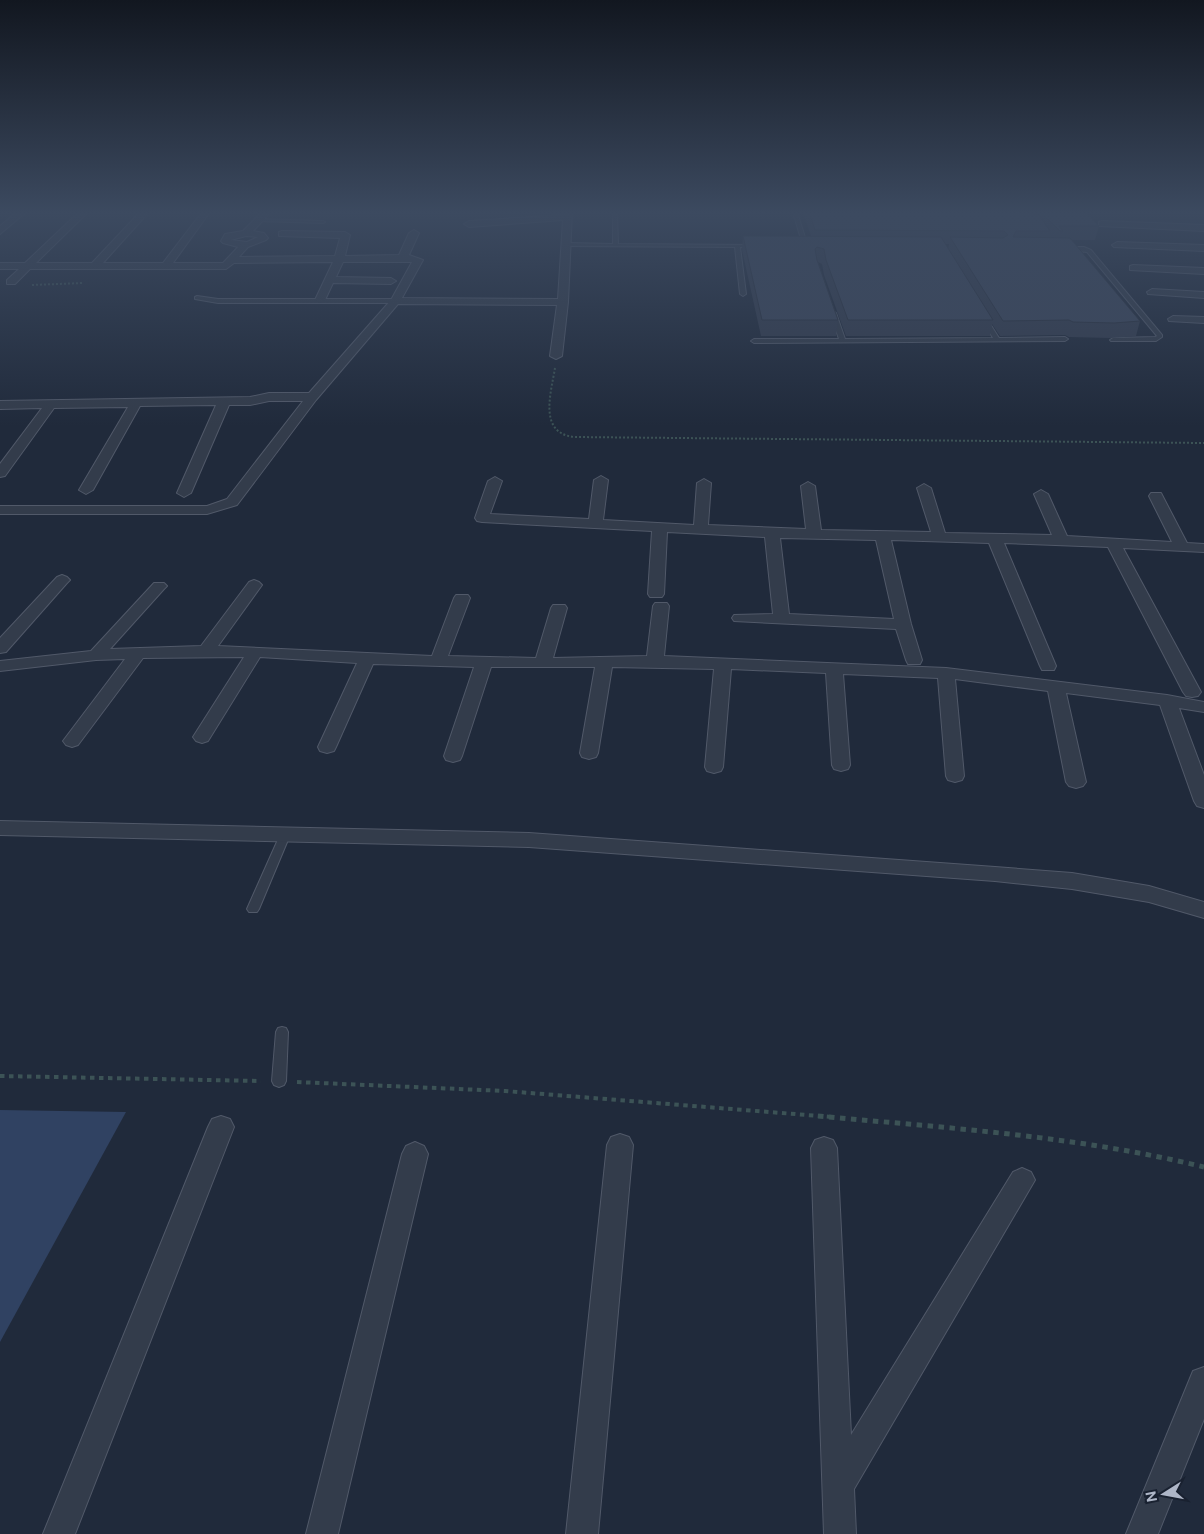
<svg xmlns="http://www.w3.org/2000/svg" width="1204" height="1534" viewBox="0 0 1204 1534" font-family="'Public Sans',sans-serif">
<rect width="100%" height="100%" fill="#202a3b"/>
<path fill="#304262" d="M0,1110l126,2 -126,230z"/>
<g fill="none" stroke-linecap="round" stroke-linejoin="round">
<defs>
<path id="service" d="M613,212h4l1,32 140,1 -2,3 -16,-1 6,47 -3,2 -3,-2 -5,-47 -170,-1 2,-3 46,1z
M793,212h4l11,35 -5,-1z
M257,219l66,2 2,1 -2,1 -64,-2z
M1062,247h22l7,3 71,85v2l-6,4h-45l-1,-1 3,-2 42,-1 2,-1 -70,-84 -23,-2z
M197,296l21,3h177l3,2 -3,2h-177l-23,-4v-2z
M833,311l3,2 9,26 148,-1 -11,-18 3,-2 2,1 12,19 66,-1 3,2 -3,2 -311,2 -3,-2 3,-2h85l-9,-26z
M285,831l4,1 1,3 -31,74 -2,3h-8l-2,-3 33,-74 1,-3z
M282,1027l4,1 2,4 -2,49 -2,4 -5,2 -5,-2 -2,-4 4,-49 2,-4z"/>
<path id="minor" d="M17,212l8,1 -25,21v-8z
M79,212h9l-52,51h56l48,-51 8,1 -45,50h60l39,-51h8l-37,51h50l15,-16 -15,-4 -2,-2 4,-7 18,-3 19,-19h9l-18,19 11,2 4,5 -2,2 -18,7 -9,10 96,-1 5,-18 -61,-2v-4l3,-1 63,1 5,3 -5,21 54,-1 10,-22 5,-3 5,3 -10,22 14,5 -21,38 156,1 5,-79 -94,7 -5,-3 5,-3 94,-6 1,-3h8l-4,90 -6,54 -6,3 -6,-3 7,-51 -159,-1 -82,96 -79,105 -30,9h-207v-8h207l20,-7 76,-98h-34l-19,4h-21l-38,88 -7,4 -7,-4 39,-88 -76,1 -47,84 -7,4 -7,-4 49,-83 -74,1 -49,68 -5,1v-13l42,-56 -42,1v-8l250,-4 19,-4h40l82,-93 21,-38h-69l-7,15 55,1 5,3 -5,3 -58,-1 -8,17 -5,3 -5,-3 18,-38 -99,1 -8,6h-196l-15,15h-8v-4l12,-11h-19v-6h25zM246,236l12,1 -11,5 -16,-2z
M1102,221l102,4v6l-105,-5v-4z
M1117,242l87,3v6l-90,-4 -2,-2z
M1133,265l71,3v6l-74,-4v-4z
M1152,289l52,3v6l-56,-4 -1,-2z
M1173,316l31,1v6l-35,-2 -1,-2z
M601,476l7,4 -5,40 91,5 3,-42 7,-4 7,4 -3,42 98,4 -5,-43 7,-4 7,4 6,44 110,2 -14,-44 7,-4 7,4 14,45 107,2 -18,-41 7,-4 7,4 19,42 105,6 -23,-46 2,-3h10l26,50 17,1v8l-81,-4 78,144 -3,4 -6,1 -6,-1 -3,-4 -75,-145 -104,-4 52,123 -2,4h-12l-2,-4 -51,-123 -98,-3 20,84 11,36 -2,4h-12l-2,-4 -10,-31 -162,-8 -2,-3 2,-3 39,-1 -8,-77 -98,-5 -3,62 -2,3h-12l-2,-3 4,-63 -170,-9 -5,-1 -2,-3 13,-37 7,-4 7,4 -12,33 99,5 5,-39zM780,538l96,2 18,79 -105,-5z
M62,575l5,2 3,3 -3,3 -61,69 -6,1v-15l57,-61z
M254,580l5,2 3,3 -44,61 214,10 22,-58 2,-3h12l2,3 -22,58 88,2 15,-50 2,-3h12l2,3 -14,50 94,-2 6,-50 2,-3h12l2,3 -5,50 282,12 221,27 37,7v10l-25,-4 25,67v33l-7,-2 -3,-5 -34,-96 -94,-12 20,89 -3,4 -7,2 -7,-2 -3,-4 -18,-91 -93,-12 9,97 -2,4 -7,2 -7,-2 -2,-4 -8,-98 -95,-4 7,91 -2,4 -7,2 -7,-2 -2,-4 -6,-92 -95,-4 -8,98 -2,4 -7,2 -7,-2 -2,-4 9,-98 -102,-2 -14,86 -2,4 -7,2 -7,-2 -2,-4 15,-86h-104l-29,89 -2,4 -7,2 -7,-2 -2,-4 30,-89 -101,-3 -37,83 -2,4 -7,2 -7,-2 -2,-4 39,-84 -97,-6 -52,84 -6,2 -6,-2 -3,-4 51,-80 -101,1 -65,87 -6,2 -6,-2 -3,-4 62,-82 -29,1 -96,11v-10l91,-10 63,-68h10l3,3 -3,3 -54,60 91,-3 48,-64z
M0,821l529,12 466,34 77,6 77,13 55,16v16l-55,-16 -77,-13 -77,-8 -466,-34 -529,-12z
M221,1116l9,3 4,8 -159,407h-32l165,-407 4,-8z
M620,1134l9,3 4,8 -35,389h-32l41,-389 4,-8z
M824,1137l9,3 4,8 14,287 162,-263 9,-4 9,4 4,8 -181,309 2,45h-32l-13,-386 4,-8z
M415,1142l9,4 4,8 -90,380h-32l96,-380 4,-8z
M1204,1367v52l-46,115h-32l67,-163z"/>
</defs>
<use href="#service" stroke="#515969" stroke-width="2"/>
<use href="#minor" stroke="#515969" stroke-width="2"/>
<path stroke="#3c5356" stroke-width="2" stroke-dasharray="2 2" stroke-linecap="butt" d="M32,285l51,-2
M555,368c-4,25 -17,65 19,69l630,6"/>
<path stroke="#3c5356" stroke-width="4" stroke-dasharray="4.5 4.5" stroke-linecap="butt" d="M0,1076l261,5
M297,1082l208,9 327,26"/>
<path stroke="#3c5356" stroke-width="5" stroke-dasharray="5.5 5.5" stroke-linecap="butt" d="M818,1116c130,12 259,20 386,51"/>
<use href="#service" fill="#333c4b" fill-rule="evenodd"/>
<use href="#minor" fill="#333c4b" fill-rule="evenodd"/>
</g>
<path fill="#333c4e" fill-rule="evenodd" d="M803,212h282l14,14 -4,14h-24l69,81 -4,15 -26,2 -41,-1 -4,-2 -65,1 -8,-12 -2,12h-144l-22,-61 -2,-11 -4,-2 20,58 -2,16h-75l-19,-86 1,-14h68zM945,244h4l-1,5z"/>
<path fill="#3b465b" stroke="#293140" d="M809,212h224l1,2 5,1 11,16h-34l-3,6 57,1 70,83 -26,2 -41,-1 -4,-2 -66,1 -53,-84 53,1 5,-3 -4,-4 -189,-1z
M1041,212h44l14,14h-40l4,5h-3z
M743,236l198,1 52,83h-145l-22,-60 -2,-11 -7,-2 -2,2 2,11 21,60h-76z"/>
<linearGradient id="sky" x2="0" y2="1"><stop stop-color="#121720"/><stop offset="0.5" stop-color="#3c4a60"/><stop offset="1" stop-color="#3c4a60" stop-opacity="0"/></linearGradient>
<rect width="1204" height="426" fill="url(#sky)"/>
<g transform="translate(1164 1494) rotate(259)" stroke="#192130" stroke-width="4" paint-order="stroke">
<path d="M0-4L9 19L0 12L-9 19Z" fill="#aeb6c7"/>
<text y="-8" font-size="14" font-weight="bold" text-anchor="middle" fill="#aeb6c7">N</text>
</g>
</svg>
